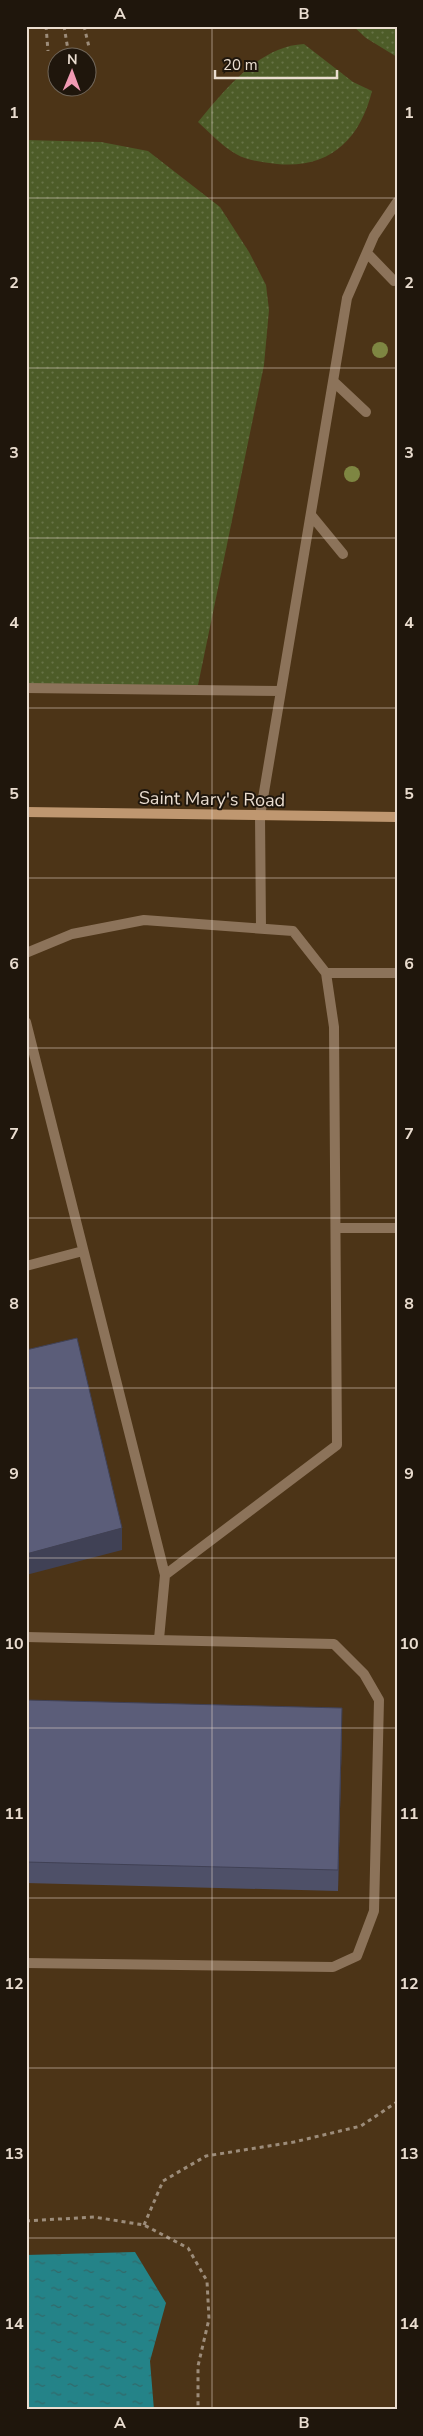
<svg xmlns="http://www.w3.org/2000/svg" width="423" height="2436" viewBox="0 0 423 2436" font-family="'Nunito Sans',sans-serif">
<defs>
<pattern id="grass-dots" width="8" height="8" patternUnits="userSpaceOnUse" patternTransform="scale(1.25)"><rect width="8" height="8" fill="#4d5c28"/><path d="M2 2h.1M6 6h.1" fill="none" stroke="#677346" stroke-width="1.8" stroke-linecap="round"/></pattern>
<pattern id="water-ripples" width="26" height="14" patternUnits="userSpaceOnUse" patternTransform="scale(1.25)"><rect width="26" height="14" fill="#248388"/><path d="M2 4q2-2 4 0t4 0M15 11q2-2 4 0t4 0" fill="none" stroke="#32696a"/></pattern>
</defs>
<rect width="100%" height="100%" fill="#3f2c15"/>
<path fill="#4c3417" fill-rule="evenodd" d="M26,26h371v2384h-371zM58,58h30v30h-30z"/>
<path fill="url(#grass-dots)" d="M353,26h44v31l-31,-19z
M304,44l49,38 19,9c-12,49 -43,78 -95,73 -14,-2 -29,-3 -41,-10 -14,-8 -26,-21 -38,-32 27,-33 62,-76 106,-78z
M26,140l75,2 47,9 72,56 29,45 17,33 3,25 -5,55 -67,325 -171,-2z"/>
<path fill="url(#water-ripples)" d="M135,2252l31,51 -16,58 4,49h-128v-155z"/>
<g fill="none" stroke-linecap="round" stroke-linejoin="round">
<path stroke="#9c8c7a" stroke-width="3" stroke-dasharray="4 4" stroke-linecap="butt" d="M46,26l2,25
M64,26l4,24
M84,26l5,21
M26,49v3
M26,2221l68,-4 50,8 44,23 19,33 2,38 -11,47v44
M144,2225l19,-44 43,-25 88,-14 67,-16 36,-24"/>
<path stroke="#8c735a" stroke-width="10" d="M367,253l27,28
M333,381l33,31
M311,515l32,39
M26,688l255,3
M261,928l-1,-112 87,-518 27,-62 23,-34
M26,953l46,-19 72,-14 149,11 33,42 8,54 3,418 -172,130
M326,973h71
M26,1022l139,553 -6,64
M336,1228h61
M26,1266l57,-15
M26,1637l308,7 30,30 15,26 -5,211 -17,45 -24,11 -307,-4"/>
<path stroke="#bf9770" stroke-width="10" d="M26,812l371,5"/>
</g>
<g fill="#7e8642">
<circle cx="380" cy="350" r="8"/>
<circle cx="352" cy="474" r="8"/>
</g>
<path fill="#4e5068" d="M26,1700l316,29 -4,162 -312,-8z"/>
<path fill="#404155" d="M122,1528v22l-96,25v-21z
M342,1708v21l-4,162v-21z"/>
<path fill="#5b5d79" stroke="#404155" d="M77,1338l45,190 -96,26v-204z
M26,1700l316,8 -4,162 -312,-8z"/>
<path fill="none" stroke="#eaddd0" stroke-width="1" stroke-opacity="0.55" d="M212,26v2384M26,198h371M26,368h371M26,538h371M26,708h371M26,878h371M26,1048h371M26,1218h371M26,1388h371M26,1558h371M26,1728h371M26,1898h371M26,2068h371M26,2238h371"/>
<g text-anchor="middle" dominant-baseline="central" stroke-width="4" stroke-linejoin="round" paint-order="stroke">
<g font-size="18" fill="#eaddd0" stroke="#1f160c">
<text transform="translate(212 799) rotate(1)">Saint Mary's Road</text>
</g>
</g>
<rect width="423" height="2436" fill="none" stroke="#1f160c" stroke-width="55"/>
<g transform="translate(72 72) rotate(1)"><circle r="24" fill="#1f160c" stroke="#70665a"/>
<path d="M0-4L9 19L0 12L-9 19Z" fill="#f19ab3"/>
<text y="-8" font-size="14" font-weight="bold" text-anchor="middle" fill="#eaddd0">N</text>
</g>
<path d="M215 70v8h122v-8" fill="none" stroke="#eaddd0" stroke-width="2.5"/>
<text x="223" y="70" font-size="15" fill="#eaddd0" stroke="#1f160c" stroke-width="4" paint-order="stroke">20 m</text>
<rect x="28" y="28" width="368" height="2380" fill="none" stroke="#eaddd0" stroke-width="2"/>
<g font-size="16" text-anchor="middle" font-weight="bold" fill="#eaddd0">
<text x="120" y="19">A</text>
<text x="304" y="19">B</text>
<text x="14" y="118">1</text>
<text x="409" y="118">1</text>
<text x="14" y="288">2</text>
<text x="409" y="288">2</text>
<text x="14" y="458">3</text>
<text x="409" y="458">3</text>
<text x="14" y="628">4</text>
<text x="409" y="628">4</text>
<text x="14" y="799">5</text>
<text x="409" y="799">5</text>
<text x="14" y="969">6</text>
<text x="409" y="969">6</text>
<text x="14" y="1139">7</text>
<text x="409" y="1139">7</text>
<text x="14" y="1309">8</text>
<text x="409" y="1309">8</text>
<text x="14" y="1479">9</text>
<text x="409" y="1479">9</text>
<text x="14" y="1649">10</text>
<text x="409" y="1649">10</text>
<text x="14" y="1819">11</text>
<text x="409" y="1819">11</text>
<text x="14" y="1989">12</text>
<text x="409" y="1989">12</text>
<text x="14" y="2159">13</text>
<text x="409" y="2159">13</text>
<text x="14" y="2329">14</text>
<text x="409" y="2329">14</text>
<text x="120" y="2428">A</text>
<text x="304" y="2428">B</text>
</g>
</svg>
